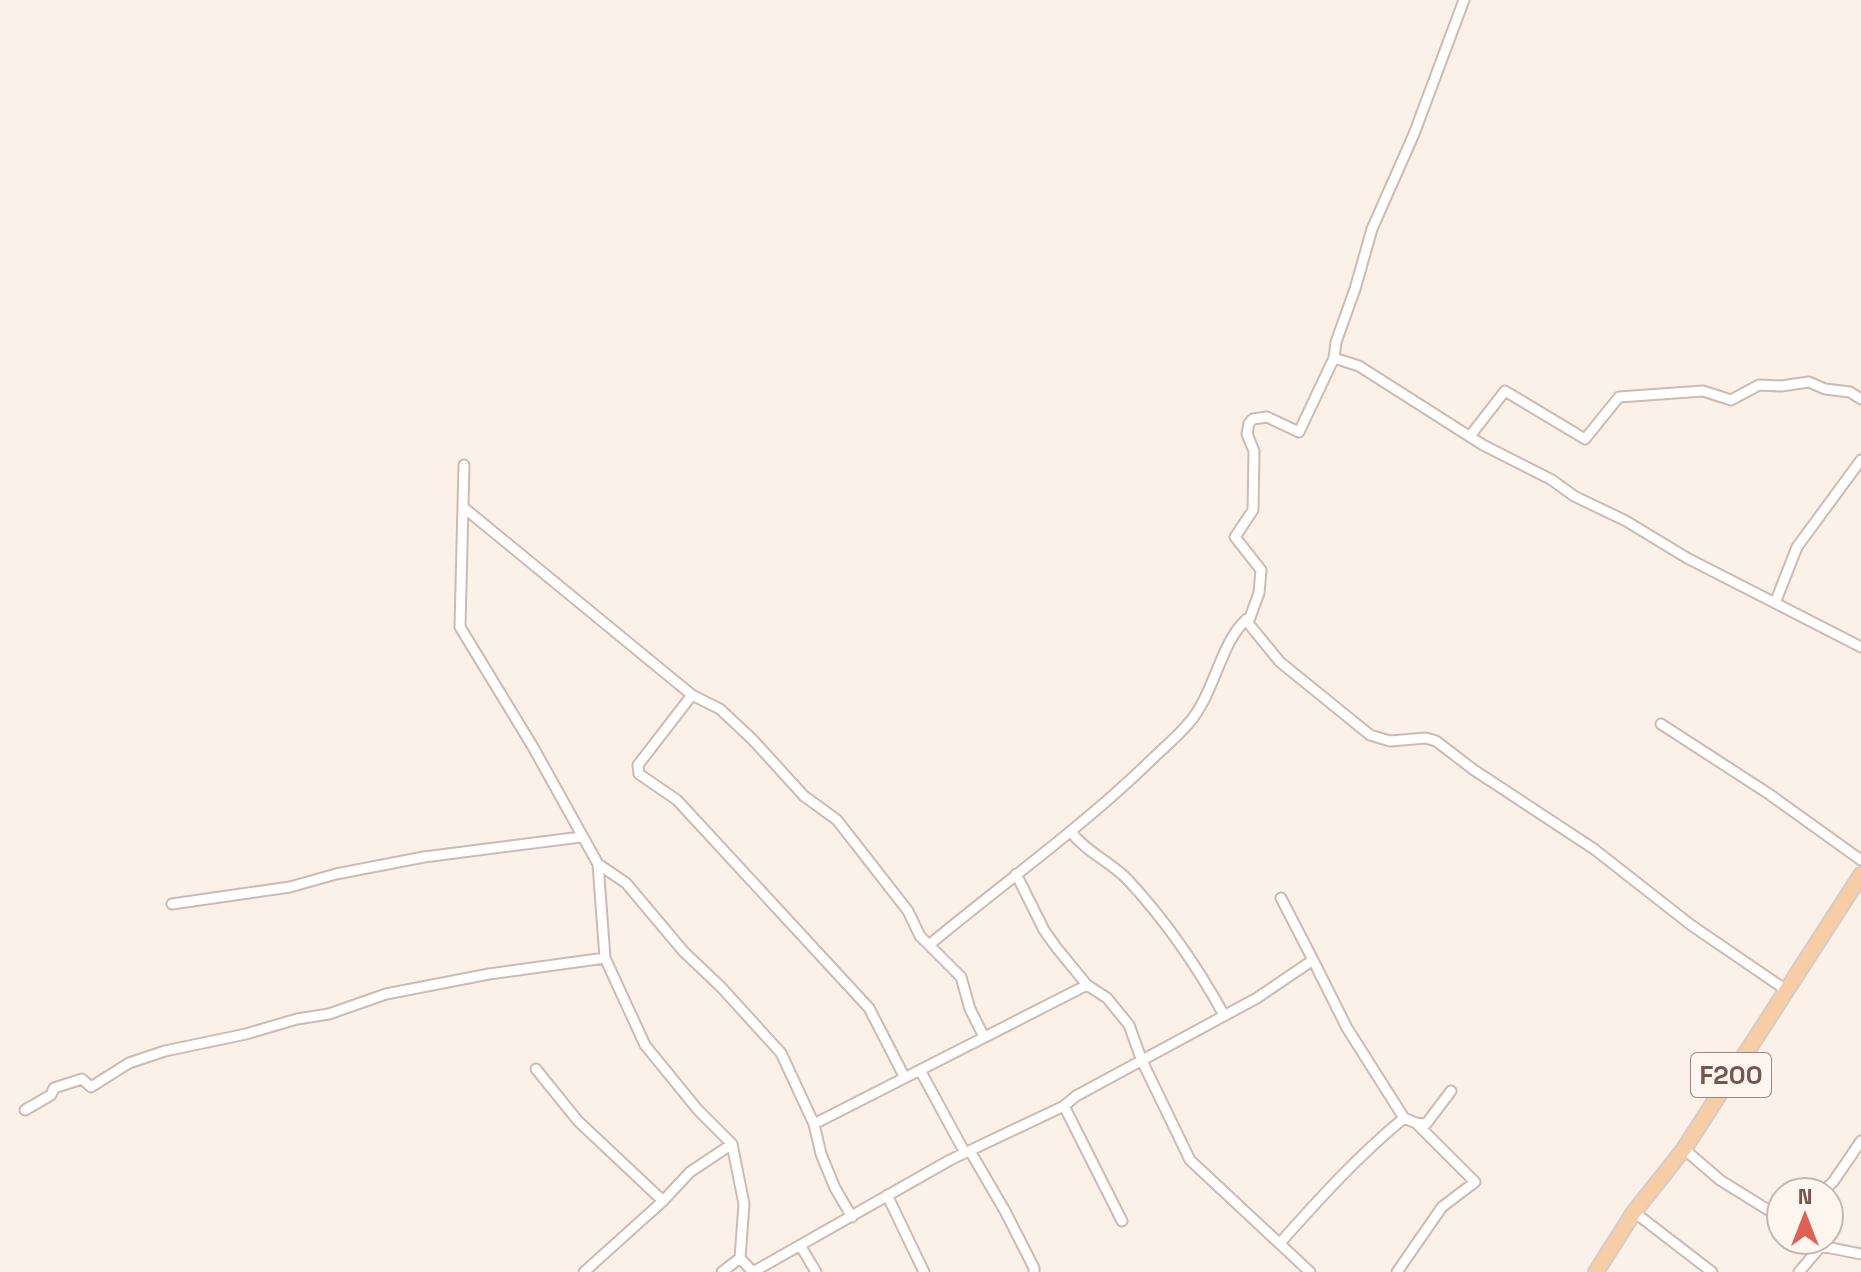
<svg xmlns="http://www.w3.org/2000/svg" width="1861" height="1272" viewBox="0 0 1861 1272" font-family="'Space Grotesk',sans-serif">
<rect width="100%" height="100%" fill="#fbf1e9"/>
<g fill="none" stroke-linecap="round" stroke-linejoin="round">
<defs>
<path id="street" d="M1334,358l2,-16 19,-53 17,-60 42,-95 50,-134
M1470,436l35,-45 80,48 34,-42 84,-6 28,9 28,-15 22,1 28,-4 16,7 25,3 11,7
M464,465l-4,162 73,120 65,117 7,94 40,87 53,65 34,34 12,60 -4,54 13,14
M463,507l229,188 28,14 33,31 51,56 33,24 71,91 12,25 41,41 9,32 14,28
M1775,603l22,-56 64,-87
M692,695l-54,70 1,9 38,26 192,208 36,70
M1661,724l108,70 92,66
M1071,832c15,20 40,30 57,48 38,41 69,86 96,135
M598,864l28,19 58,69 37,35 60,66 33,71 7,30 14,34 17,29
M1016,874l28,56 12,17 31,38 20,13 22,27 13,36 48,99 120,112
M172,904l118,-17 46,-13 88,-17 157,-20
M929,945c72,-60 148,-114 216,-179 14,-14 30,-27 43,-42 27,-30 32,-82 59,-105
M1313,960l34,68 57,90
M1786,990l-95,-65 -97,-76 -120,-79 -38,-29 -10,-3 -36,3 -20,-6 -90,-73 -32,-39 11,-30 2,-23 -26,-33 18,-27 1,-59 -7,-17 2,-11 4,-4 14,-2 32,15 35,-74 25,8 124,79 69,35 22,16 52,25 61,37 174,89
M536,1069l42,52 85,80
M920,1070l45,83
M1064,1106l58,115
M25,1110l26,-15 3,-7 28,-9 9,8 38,-24 36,-12 81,-17 51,-15 32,-5 57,-20 103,-20 116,-16
M814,1124l273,-139
M1684,1149l36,31 61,38
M970,1151l35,60 29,57v4
M1822,1192l11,-10 28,-41
M887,1195l37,77
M1634,1212l78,60
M1813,1240l8,6 40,8
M1280,1243c39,-44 78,-87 124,-125l12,5 10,1 25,-33
M800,1245l16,27
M584,1272l79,-71 27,-29 42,-28
M722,1272l18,-14
M753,1272l197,-112 114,-54 12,-10 181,-98 56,-38 -32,-62
M1397,1272l45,-65 33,-25 -59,-59
M1799,1272l22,-26"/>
<path id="primary" d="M1596,1272l38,-60 50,-63 177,-274"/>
</defs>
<use href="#street" stroke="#cfbab1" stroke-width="13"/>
<use href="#primary" stroke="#d6ccca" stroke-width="18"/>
<use href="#street" stroke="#fff" stroke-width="9"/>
<use href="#primary" stroke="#f6cda5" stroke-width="14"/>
</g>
<g text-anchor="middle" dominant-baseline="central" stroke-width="6" stroke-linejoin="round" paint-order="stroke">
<rect fill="#fef6ef" stroke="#9e867e" stroke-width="2" x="1691" y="1053" width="80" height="44" rx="6"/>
<g font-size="26" font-weight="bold" fill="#75564d">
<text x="1731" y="1075">F200</text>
</g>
</g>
<g transform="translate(1805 1216)"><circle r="38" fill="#fef6ef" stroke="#c7b6ae" stroke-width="2"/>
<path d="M0-6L14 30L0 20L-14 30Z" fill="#de6155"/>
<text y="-12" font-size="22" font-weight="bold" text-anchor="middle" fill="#75564d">N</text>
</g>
</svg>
